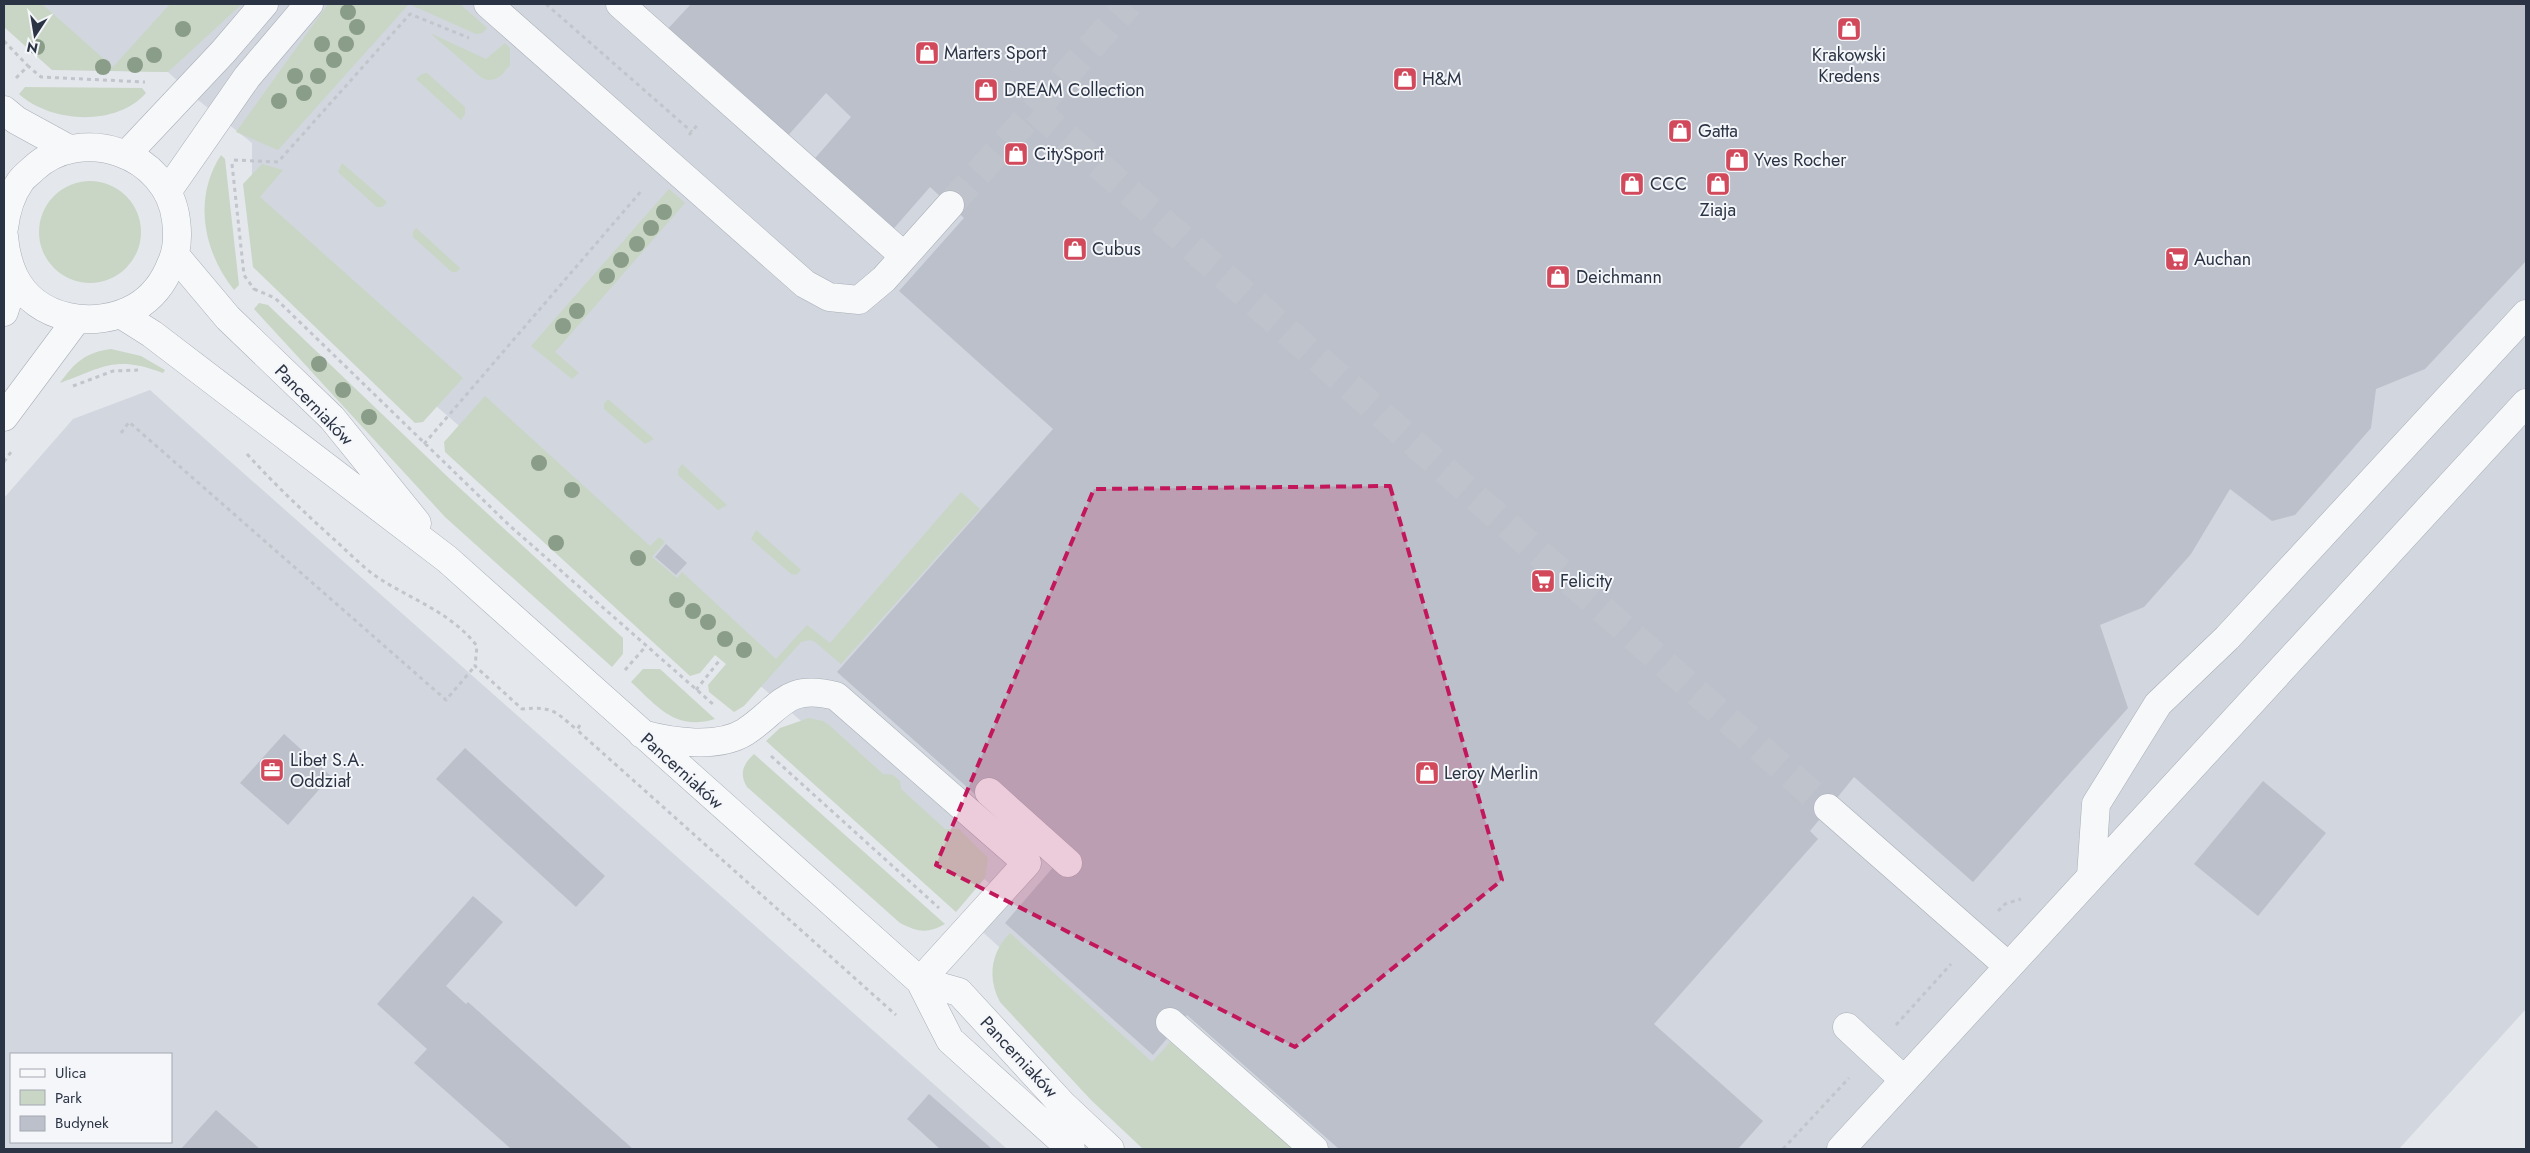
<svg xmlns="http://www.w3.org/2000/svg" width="2530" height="1153" viewBox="0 0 2530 1153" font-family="Jost,sans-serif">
<rect width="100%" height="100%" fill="#e4e7ec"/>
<path fill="#d2d6de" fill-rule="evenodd" d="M4,4h2522v1005l-127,140h-1179l-257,-235 27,-30 -738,-637v-104l-54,-43 -30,-28 -96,-2z
M150,390l20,18 837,741h-1003v-651l69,-79zM11,1054h160v88h-160z"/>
<path fill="#c9d6c5" d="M4,4h38l71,63 57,-63h72l-74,68 -116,-2 -48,-43z
M328,4h132l27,24 -4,5 -7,1 -67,-30 -131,146 -42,-18z
M430,33l56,26 19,-16 5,5v17c-8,10 -15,19 -28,13z
M427,73l38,34v7l-4,6 -45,-41 6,-5z
M25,87l117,1 4,5c-30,34 -95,30 -127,1z
M221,155l4,4 14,126 -5,5c-31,-39 -41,-92 -13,-135z
M342,163l45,39 -5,5h-5l-39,-35z
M262,164l21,6 -23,27 203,181 -40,44 -8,1 -162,-156 -10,-83z
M39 232a51 51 0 1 1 102 0a51 51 0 1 1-102 0Z
M669,189l16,14 -130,149 24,21 -7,6 -41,-33z
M416,228l44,40 -3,4h-5l-39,-35v-5z
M259,303l9,2 183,175 172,158v16l-11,13 -167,-150 -191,-208z
M111,349l30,7 24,14 -2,3c-48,-18 -59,-6 -103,10 14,-20 26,-31 51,-34z
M485,396l165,150 9,-9 6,5 -13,15 25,21 5,-6 94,87 31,-34 23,18 131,-151 19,17 -139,155 -26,-22 -4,-2 -10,2 -57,64 -10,6 -25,-20 -1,-7 18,-21 -11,-9 -15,18 -10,3 -245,-224 -1,-10z
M608,399l46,40 -9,5 -41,-35v-5z
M682,464l45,41 -9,5 -40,-35v-5z
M756,530l45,40 -5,5 -5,-1 -40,-35z
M643,669h17l55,50c-40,12 -57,-12 -84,-37z
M809,718l14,3 6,4 54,49 10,1 7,6 1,8 44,40h14l29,29 -3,20 -29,34 -190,-171 14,-13z
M754,754l191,170c-18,10 -27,8 -45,-1l-153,-136c-8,-13 -4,-23 7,-33z
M1010,933l142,129 20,-22 125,109h-154l-52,-49 -91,-98c-13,-24 -9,-50 10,-69z"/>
<path fill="#bbc0ca" d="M691,4h1835v257l-101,108 -49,20 -5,39 -76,87 -23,6 -42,-32 -39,65 -47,53 -44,18 28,83 -155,174 -119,-105 -44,54 8,8 -164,185 109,97 -25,28h-399l-152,-134 -34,40 -148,-132 50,-58 -218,-193 216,-243 -154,-138 65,-73 -34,-31 -41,47 -79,-70 41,-47 -25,-24 -42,47 -120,-107z
M666,544l21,19 -11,12 -21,-18z
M284,734l47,42 -43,49 -48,-42z
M465,748l140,128 -29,31 -140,-128z
M2263,781l63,52 -68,83 -64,-52z
M473,896l30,26 -57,64 20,18 2,-2 165,147h-122l-97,-86 13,-14 -50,-45z
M929,1094l63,55h-52l-33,-30z
M216,1110l44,39h-79z"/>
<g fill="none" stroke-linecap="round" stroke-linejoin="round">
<path stroke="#bfc3cb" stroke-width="28" stroke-dasharray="28 14" stroke-linecap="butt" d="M1035,109l793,699
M950,205l179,-201"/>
<defs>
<path id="minor" d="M488,4l317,280 24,13 30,3 25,-21 66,-74
M620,4l284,252
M4,110l12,10 53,29
M127,154l96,-102 41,-48
M167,192l80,-115 62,-73
M4,228c2,-16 6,-32 16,-46 3,-5 9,-9 13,-13 48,-45 135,-16 143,51 2,15 2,30 -5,44 -7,18 -18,33 -35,43 -40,23 -100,14 -122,-31 -6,-13 -9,-26 -10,-40
M175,255l53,63 104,100 85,105
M4,312l11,-34
M122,315l30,19 295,225 473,422 30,59 121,109
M4,417l73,-98
M642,734c29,8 76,15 103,-2 37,-24 39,-49 91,-36l191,167 -107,118
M989,792l79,71
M1828,808l180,158
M2091,876l5,-72 62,-100 69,-66 299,-324
M920,981l39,11 103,112 48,45
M1170,1022l144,127
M1847,1027l57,53
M1841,1149l685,-746"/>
</defs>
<use href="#minor" stroke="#a9aeb7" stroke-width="29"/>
<path stroke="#c2c5cb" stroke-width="3" stroke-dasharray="4 4" stroke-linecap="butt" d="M546,4l146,128
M4,41l24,25
M16,78l12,-12 13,11 104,5
M689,135l10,-12
M234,160l44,2 132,-148 59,24
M232,164l12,111 10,14 -1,1
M254,289l21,9 235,228 204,179
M73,386l40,-15 25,-1
M121,433l8,-11 317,278 29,-34
M424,444l219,-255
M247,454c29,32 59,60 90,88 12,11 24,23 37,33 35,24 76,36 103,71l-2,20 47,43c30,-3 33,2 55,21
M4,462l7,-10
M625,670l21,-24
M696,690l23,-29
M580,725l-3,5 319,285
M771,756l168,152
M1998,911l7,-7 16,-5
M1896,1025l55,-61
M1783,1149l66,-71"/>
<use href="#minor" stroke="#f7f8fa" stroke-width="28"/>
</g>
<g fill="#899d89">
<circle cx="348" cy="12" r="8"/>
<circle cx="357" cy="27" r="8"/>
<circle cx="183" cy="29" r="8"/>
<circle cx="322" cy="44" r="8"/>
<circle cx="346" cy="44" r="8"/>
<circle cx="37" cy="47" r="8"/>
<circle cx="154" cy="55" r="8"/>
<circle cx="334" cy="60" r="8"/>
<circle cx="135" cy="65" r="8"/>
<circle cx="103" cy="67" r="8"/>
<circle cx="295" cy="76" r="8"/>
<circle cx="318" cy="76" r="8"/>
<circle cx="304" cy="93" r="8"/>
<circle cx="279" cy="101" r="8"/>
<circle cx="664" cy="212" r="8"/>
<circle cx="651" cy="228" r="8"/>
<circle cx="637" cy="244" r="8"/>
<circle cx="621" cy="260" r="8"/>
<circle cx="607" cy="276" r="8"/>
<circle cx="577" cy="311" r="8"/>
<circle cx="563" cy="326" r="8"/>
<circle cx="319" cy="364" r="8"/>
<circle cx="343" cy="390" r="8"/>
<circle cx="369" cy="417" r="8"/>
<circle cx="539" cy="463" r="8"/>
<circle cx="572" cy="490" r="8"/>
<circle cx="556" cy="543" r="8"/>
<circle cx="638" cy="558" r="8"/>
<circle cx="677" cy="600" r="8"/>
<circle cx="693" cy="611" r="8"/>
<circle cx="708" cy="622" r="8"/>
<circle cx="725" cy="639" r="8"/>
<circle cx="744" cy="650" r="8"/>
</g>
<path fill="#c2185b" fill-opacity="0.2" stroke="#c2185b" stroke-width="4" stroke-dasharray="10 6" stroke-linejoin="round" d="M1390,486l112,394 -207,167 -359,-182 158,-376z"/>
<defs>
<symbol id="shop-square" viewBox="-11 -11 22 22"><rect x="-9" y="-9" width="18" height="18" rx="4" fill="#d1495b" stroke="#f4f6f9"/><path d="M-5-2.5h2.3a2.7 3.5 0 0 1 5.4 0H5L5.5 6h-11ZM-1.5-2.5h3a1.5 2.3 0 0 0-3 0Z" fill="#fff"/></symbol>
<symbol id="supermarket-square" viewBox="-11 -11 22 22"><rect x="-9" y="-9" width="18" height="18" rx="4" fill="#d1495b" stroke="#f4f6f9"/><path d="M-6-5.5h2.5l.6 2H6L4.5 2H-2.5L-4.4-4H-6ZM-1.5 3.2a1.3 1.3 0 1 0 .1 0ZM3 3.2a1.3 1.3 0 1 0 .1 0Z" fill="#fff"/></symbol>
<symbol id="office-square" viewBox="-11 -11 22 22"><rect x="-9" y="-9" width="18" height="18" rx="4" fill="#d1495b" stroke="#f4f6f9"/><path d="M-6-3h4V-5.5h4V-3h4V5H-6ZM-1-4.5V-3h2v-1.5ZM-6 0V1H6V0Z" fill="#fff"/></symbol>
</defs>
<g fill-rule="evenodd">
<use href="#shop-square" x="1835" y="15" width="28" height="28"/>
<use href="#shop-square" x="913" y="39" width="28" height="28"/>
<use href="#shop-square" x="1391" y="65" width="28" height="28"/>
<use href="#shop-square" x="972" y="76" width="28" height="28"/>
<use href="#shop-square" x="1666" y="117" width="28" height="28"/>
<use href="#shop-square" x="1002" y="140" width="28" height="28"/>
<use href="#shop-square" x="1723" y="146" width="28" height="28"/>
<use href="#shop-square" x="1618" y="170" width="28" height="28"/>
<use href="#shop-square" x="1704" y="170" width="28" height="28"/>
<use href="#shop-square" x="1061" y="235" width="28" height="28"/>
<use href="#supermarket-square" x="2163" y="245" width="28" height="28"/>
<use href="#shop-square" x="1544" y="263" width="28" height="28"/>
<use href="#supermarket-square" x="1529" y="567" width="28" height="28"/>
<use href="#office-square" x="258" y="756" width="28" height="28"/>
<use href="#shop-square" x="1413" y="759" width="28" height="28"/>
</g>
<g text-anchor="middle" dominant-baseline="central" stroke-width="4" stroke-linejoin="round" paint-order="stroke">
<g font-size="18" fill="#2b3445" stroke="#f4f6f9" text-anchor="start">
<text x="944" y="53">Marters Sport</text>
<text x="1849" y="55" text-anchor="middle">Krakowski<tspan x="1849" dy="21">Kredens</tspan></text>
<text x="1422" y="79">H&amp;M</text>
<text x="1004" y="90">DREAM Collection</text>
<text x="1698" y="131">Gatta</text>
<text x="1034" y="154">CitySport</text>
<text x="1754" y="160">Yves Rocher</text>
<text x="1650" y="184">CCC</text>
<text x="1718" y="210" text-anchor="middle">Ziaja</text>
<text x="1092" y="249">Cubus</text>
<text x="2194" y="259">Auchan</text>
<text x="1576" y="277">Deichmann</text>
<text x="1560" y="581">Felicity</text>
<text x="290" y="760">Libet S.A.<tspan x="290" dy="21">Oddział</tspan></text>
<text x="1444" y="773">Leroy Merlin</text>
</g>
<g font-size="18" fill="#2b3445" stroke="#f4f6f9">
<text transform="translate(314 405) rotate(46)">Pancerniaków</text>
<text transform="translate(682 771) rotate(42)">Pancerniaków</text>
<text transform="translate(1019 1057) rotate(47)">Pancerniaków</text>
</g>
</g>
<rect width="2530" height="1153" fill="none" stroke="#2b3445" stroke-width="10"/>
<rect x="10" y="1053" width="162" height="90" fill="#f4f6f9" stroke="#a4a8b1"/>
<rect x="20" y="1069" width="25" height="8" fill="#f7f8fa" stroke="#a4a8b1"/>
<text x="55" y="1078" font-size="15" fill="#2b3445">Ulica</text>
<rect x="20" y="1090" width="25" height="15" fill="#c9d6c5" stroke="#a4a8b1"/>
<text x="55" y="1103" font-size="15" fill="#2b3445">Park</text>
<rect x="20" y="1116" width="25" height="15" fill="#bbc0ca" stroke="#a4a8b1"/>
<text x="55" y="1128" font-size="15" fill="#2b3445">Budynek</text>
<g transform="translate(35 35) rotate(192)" stroke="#f4f6f9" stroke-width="4" paint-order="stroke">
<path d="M0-4L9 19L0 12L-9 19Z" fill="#2b3445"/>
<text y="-8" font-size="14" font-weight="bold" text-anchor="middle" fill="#2b3445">N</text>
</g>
</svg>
